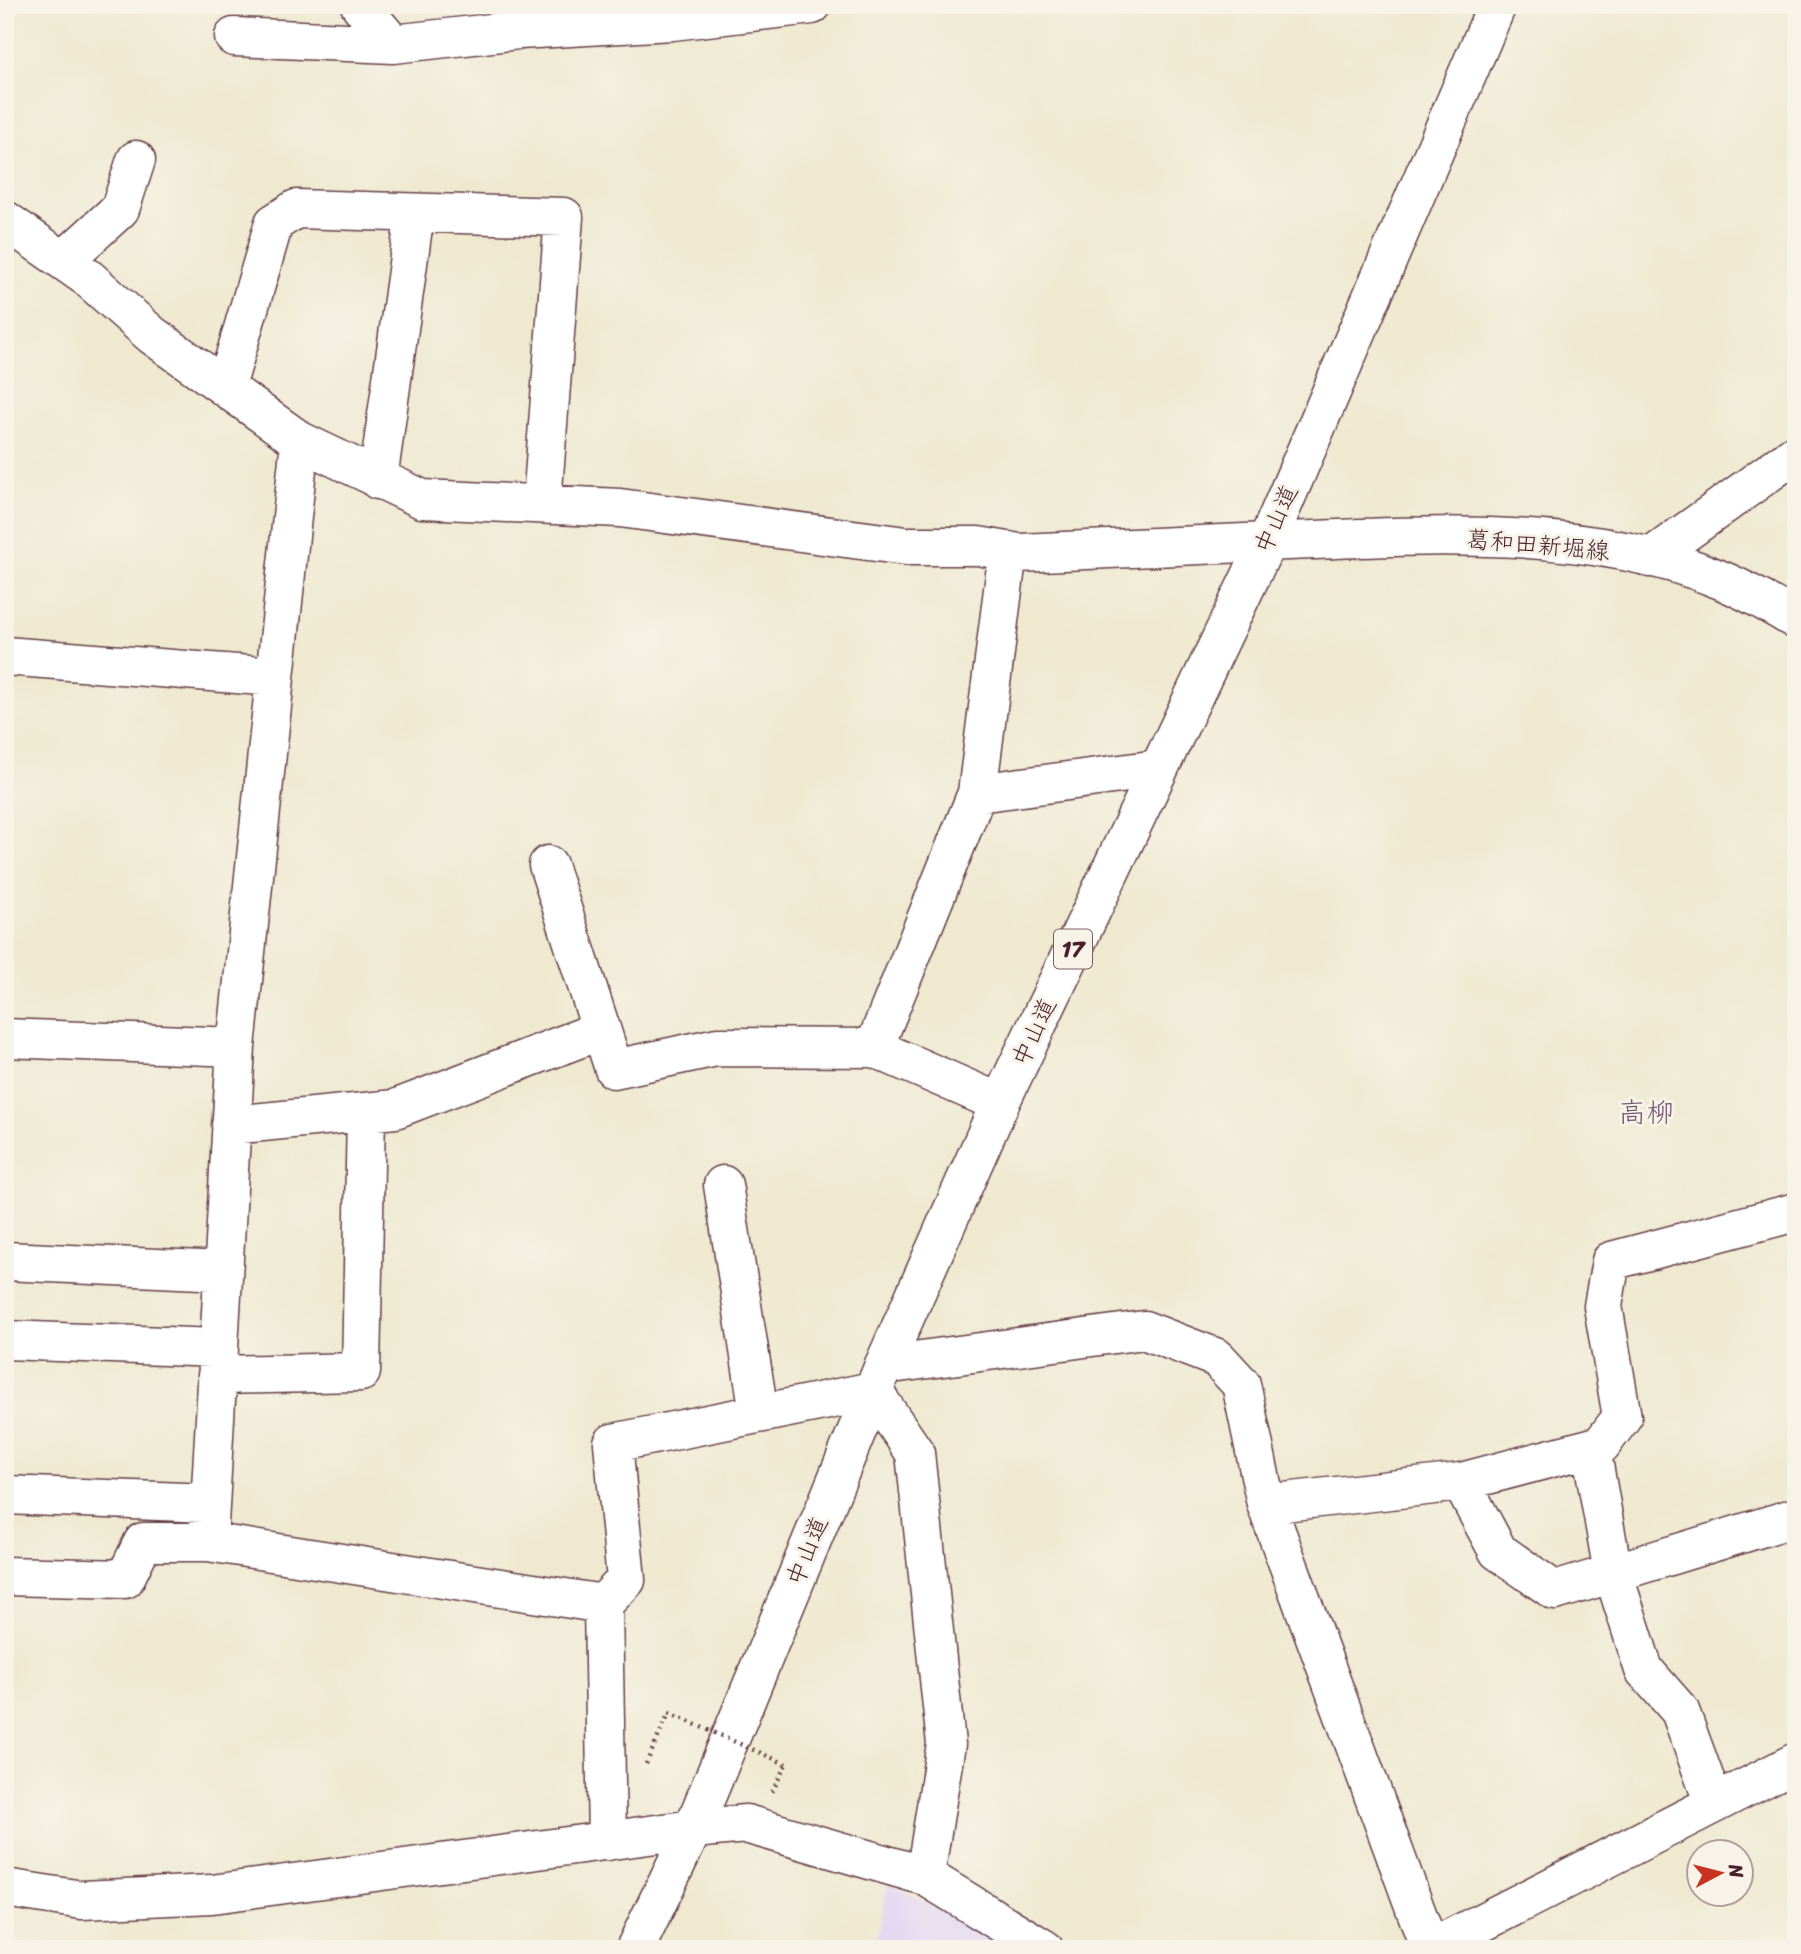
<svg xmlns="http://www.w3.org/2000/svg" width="1801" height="1954" viewBox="0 0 1801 1954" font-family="Sriracha,'Klee One',sans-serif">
<rect width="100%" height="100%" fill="#f7f3e8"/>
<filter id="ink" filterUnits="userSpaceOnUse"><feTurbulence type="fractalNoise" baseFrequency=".0143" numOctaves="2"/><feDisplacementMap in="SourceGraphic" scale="14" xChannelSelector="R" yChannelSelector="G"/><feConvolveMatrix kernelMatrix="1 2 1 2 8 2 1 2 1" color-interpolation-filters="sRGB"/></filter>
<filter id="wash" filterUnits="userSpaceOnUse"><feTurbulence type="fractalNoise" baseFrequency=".00686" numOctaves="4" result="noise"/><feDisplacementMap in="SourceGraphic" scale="28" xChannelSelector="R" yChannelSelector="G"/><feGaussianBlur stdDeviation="1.57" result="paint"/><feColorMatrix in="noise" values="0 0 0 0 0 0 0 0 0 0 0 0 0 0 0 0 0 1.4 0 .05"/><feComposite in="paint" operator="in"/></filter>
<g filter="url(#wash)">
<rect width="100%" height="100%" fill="#efe9d0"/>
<path fill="#e1d4f4" d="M888,1883l60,30 58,36h-132z"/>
</g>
<g filter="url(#ink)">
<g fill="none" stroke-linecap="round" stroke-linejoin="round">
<defs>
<path id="minor" d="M360,5l33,39 126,-14 153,-9 140,-16
M234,37l159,7
M5,220l83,58 64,57 148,106 122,58 198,9 286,38h72l41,7 248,-11
M64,260l56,-51 16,-49
M226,387l48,-164 22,-14 268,8 -22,285
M300,441l-64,606 -28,495 395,62 4,237
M378,480l37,-267
M1650,558l146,-105
M5,656l270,21
M977,793l31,-242
M548,865l66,204 103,-22 157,1 126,55
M5,1038l231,9
M874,1048l103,-255 181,-24
M231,1125l164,-16 206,-79
M723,1185l36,228
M5,1261l218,10
M5,1340l213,8
M884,1365l260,-35 73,28 24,26 25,120 164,445
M217,1375l144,-3 5,-260
M1591,1448l22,125 31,97 36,41 34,93
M1461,1482l140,-37 21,-28 -19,-111 8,-45 185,-49
M5,1495l205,8
M1266,1504l195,-22 37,69 57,40 241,-74
M5,1576l120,3 18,-37h65
M603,1604l23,-24 -13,-137 260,-52 42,62 31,291 -21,132
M693,1829l53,-5 179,52 119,73
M1430,1949l366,-187"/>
<path id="tertiary" d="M5,1888l77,12 130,-6 481,-65"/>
<path id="secondary" d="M1267,542c140,-6 317,-19 449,36 28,11 54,26 80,42"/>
<path id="trunk" d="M635,1949l58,-120 191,-464 116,-262 267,-561 230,-537"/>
</defs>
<use href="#minor" stroke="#633d44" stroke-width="41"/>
<use href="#tertiary" stroke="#633d44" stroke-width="41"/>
<use href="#secondary" stroke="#633d44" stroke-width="41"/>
<use href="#trunk" stroke="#633d44" stroke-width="41"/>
<path stroke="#633d44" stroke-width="4.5" stroke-dasharray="2 5" stroke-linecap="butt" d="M646,1764l23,-51
M772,1792l14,-28"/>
<use href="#minor" stroke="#fff" stroke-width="38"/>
<use href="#tertiary" stroke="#fff" stroke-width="38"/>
<use href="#secondary" stroke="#fff" stroke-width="38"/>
<use href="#trunk" stroke="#fff" stroke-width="38"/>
<path stroke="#633d44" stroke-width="4.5" stroke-dasharray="2 5" stroke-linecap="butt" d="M669,1713l117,51"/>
</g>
</g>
<g text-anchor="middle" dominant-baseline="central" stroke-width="6" stroke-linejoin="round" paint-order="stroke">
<rect fill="#f7f3e8" stroke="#7e5f64" stroke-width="2" x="1054" y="929.5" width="38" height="39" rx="5"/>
<g font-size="23" font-weight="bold" fill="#4a1f2b">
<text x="1073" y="949">17</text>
</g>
<g font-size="24" fill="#4a1f2b" stroke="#f7f3e8">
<text transform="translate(1276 519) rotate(-66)">中山道</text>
<text transform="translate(1538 545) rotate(5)">葛和田新堀線</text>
<text transform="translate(1034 1032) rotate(-65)">中山道</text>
<text transform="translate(807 1551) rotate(-68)">中山道</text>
</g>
<g font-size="28" fill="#745672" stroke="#f7f3e8">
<text x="1646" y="1112">高柳</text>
</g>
</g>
<rect width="1801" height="1954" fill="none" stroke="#f7f3e8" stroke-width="28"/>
<g transform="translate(1720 1873) rotate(83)"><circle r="33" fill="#f7f3e8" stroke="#b29e9c" stroke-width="2"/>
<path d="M0-5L12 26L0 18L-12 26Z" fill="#c8321e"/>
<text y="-10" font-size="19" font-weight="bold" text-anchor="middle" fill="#4a1f2b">N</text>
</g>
</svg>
